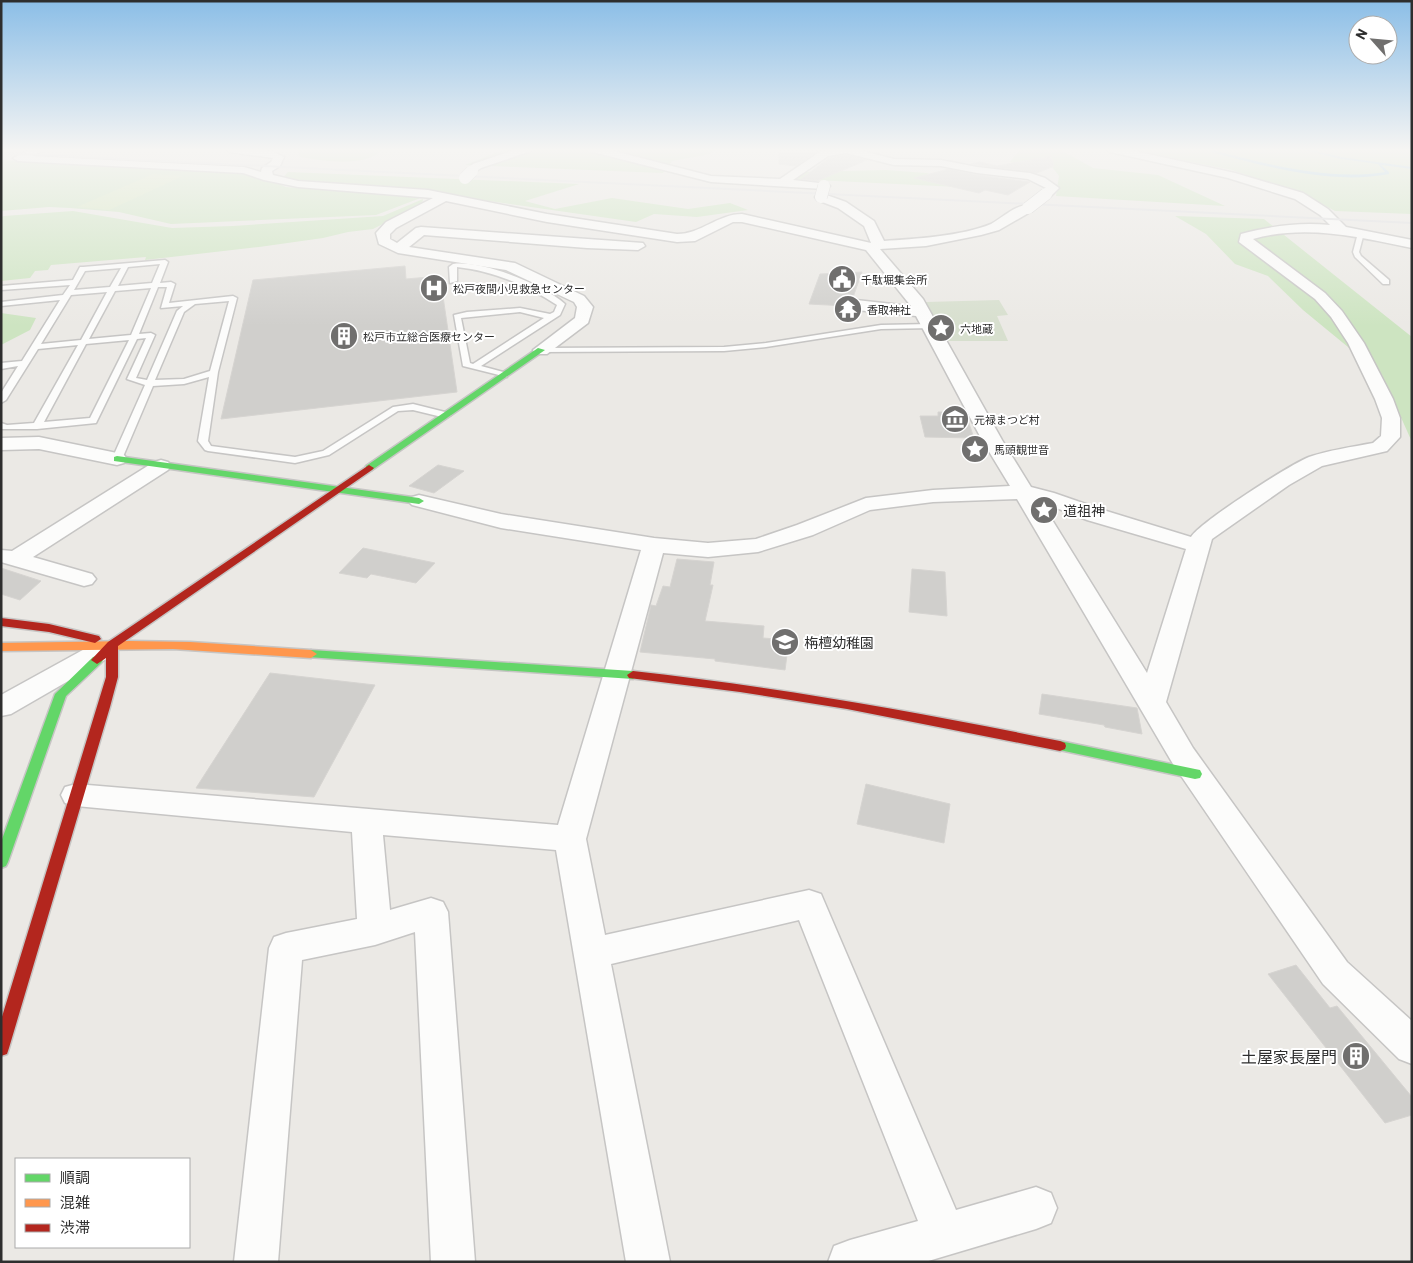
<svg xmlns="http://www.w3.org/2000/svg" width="1413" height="1263" viewBox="0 0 1413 1263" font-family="Barlow,'Noto Sans JP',sans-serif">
<rect width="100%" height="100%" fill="#ebe9e5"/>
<path fill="#cde4c1" d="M297,149h87c-19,19 -60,12 -84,8z
M505,149h212l-7,5 -38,7 -9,12 -198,-8z
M1020,149h39l34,19 65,7 67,31 -169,-10 3,-20 -9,-12 -22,2 -18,-4z
M1126,149h286v65l-77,-3 -30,-16 -73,-25z
M1,160l235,11 41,13 11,-12 291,12 -54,17 30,8 57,-11 76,11 42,-6 18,7 -51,7 -43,-3 -18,8 -147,-21 -210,-17 7,3 137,10 -47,18 -205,9 -52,-12 -49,-4 -21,-1 -48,4z
M886,170l41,3 31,14 -164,-8 10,-7z
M423,199l-1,5 -49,25 -25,3 -25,6 -64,9 -114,13 1,-3 -95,8 -3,5 -13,1 -5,7 -29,3v-64l3,-1 69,-5 99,17 61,-2 150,-10z
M1175,216l89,3 148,118v105l-30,-67 -79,-65 -35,-34 -33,-12 -29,-30z
M1,313l35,5 -6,12 -29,15z"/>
<path fill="#d7dfce" d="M999,300l9,15 -11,1 11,25h-60l-22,-39z"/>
<path fill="#d5e7c0" d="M153,174l30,2 -74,34 -32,-3z"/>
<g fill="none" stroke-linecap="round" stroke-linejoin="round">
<path fill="#a0cee5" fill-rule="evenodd" d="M1208,149h5l3,2c54,14 114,30 169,21l-7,-8 -37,-5 -41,-10h7l34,8 71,10v2l-31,-4 8,7v2c-57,11 -120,-7 -175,-21z"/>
</g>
<path fill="#d0cfcc" stroke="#d6d4d1" d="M779,149h43l-26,17 -17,-2z
M846,155l21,5 -50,21 -16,-2 28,-21z
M1051,156l3,10 -17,7 -66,-9 9,-2 17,4z
M949,169l28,6 53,7 -22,13 -23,-5 -6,3 -65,-15z
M405,266l1,13 34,-3 17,116 -236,27 32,-139z
M862,272l-10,28 -5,6 -38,-2 11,-30z
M938,412h27l9,26 -49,-1 -5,-21h18z
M438,465l26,6 -30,22 -25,-7z
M363,548l72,15 -19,20 -45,-9 -4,4 -28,-5z
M677,559l37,3 -4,23h3l-8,36 59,5 -1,12 26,2 -4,30 -70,-9v-2l-75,-7 11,-47 5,1 7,-20 7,1z
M1,568l40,13 -21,19 -19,-6z
M912,569l33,3 2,44 -38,-4z
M270,673l105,12 -61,112 -118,-9z
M1042,694l95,14 5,26 -37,-7 -1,-2 -65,-11z
M866,784l84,20 -6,39 -87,-19z
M1296,965l34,43 7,-2 75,91v18l-27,8 -117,-149z"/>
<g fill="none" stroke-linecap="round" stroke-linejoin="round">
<defs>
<path id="lane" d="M1361,231l3,2 -5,19 2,4 28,24v4h-6l-28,-27 -2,-5 5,-19z
M165,260l3,2 -8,21 11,-1 4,2 -6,19 64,-7 4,2 -19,74 -10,69 3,5 84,11 28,-6 70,-44 20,-3 36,9 2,2 -5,3 -33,-8 -15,1 -69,44 -34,8 -87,-12 -3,-1 -7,-9 11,-64 -25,7 -31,2 -31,73 -1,2h-8l-1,-2 33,-74 -18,-6 19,-41 -9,1 -41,84 -59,6h-36v-6l6,2 27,-2 44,-78 -40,4 -32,51 -5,3v-10l17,-27 -17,3v-6l21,-2 38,-61 -59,6v-4l62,-7 7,-10 -69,5v-4l72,-6 7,-13h3zM160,264l-8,19 -34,3 10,-19zM121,268l-11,19 -36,3 11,-19zM158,287h9l-6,21 22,-2 -6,5 -30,69 -11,-2 19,-43 -4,-2 -12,1zM151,288l-20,47 -42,4 26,-48zM107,292l-26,48 -40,4 30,-49zM229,301l-19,70 -26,8 -29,1 29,-68 11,-8zM129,340l-39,78 -46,4 42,-78z
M453,264c29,-4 90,20 112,40l-5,11 -79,51 26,7v4l-44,-11 -9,-51 13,-3 53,-4 30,6 4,-2 3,-7c-31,-20 -63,-34 -100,-38v14l-7,2 -1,-16zM520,312l24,6 -71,46 -3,-1 -9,-45z
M930,324h3v4l-52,1 -115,18 -42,4 -183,1 -4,-2 4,-2 183,-1 42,-4 115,-18z"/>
<path id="street" d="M31,149h14l-12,7 211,11 17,5 1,-4 9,-6 2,-4 -43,-6 -5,-3 47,2 12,6 -4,9 -8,5 1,4 25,6 130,9 119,24 130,20c24,0 41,-20 65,-20l129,29 -7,-17 -26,-18 -21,-8 -2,-3 2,-3 4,-1 25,9 28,19 10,20c30,-2 79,-5 107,-17 11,-6 28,-22 41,-19l2,3 -2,3 -33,19 -18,5 -55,11 -46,3 43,50 79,141 29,47 23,6 49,17 88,27c9,-15 100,-73 118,-80 20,-7 43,-10 64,-14l8,-7 1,-18 -7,-19 -27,-56 -17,-26 -16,-18 -76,-57 2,-8c30,-8 58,-12 89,-9l-10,-10 -25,-16 -67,-21 -118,-26 -5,-3h20l110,24 68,20 25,16 18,18 66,13v8c-53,-11 -106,-24 -159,-9l72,54 17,18 22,32 29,56 7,19v19l-13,14 -65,15 -33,19 -77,54 -46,163 27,46 154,214 65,59v43l-13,-5 -76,-75 -150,-220 -156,-265 -84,3 -63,8 -57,25 -55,17 -50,5 -45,-4 -77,286 19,96 204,-45 12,4 135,316 80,-23 15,6 6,15 -6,15 -15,6 -111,33h-97l6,-16 16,-6 68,-19 -119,-301 -188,44 59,298h-44l-70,-412 -173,-15 7,75 41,-12 12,4 5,10 27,350h-44l-16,-330 -40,13 -73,15 -24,302h-44l35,-314 5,-11 12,-4 71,-14 -5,-87 -276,-26 -11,-3 -4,-8 4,-8 11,-3 482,41 83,-275 -140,-22 -89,-23 -4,-4 4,-4 7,-2 82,19 153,24 54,5 48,-4 41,-14 69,-27 67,-8 77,-4 -28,-46 -66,-124 -60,-6 -5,-2 -3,-3 3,-3 5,-2 55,6 -45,-56 -124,-28h-9l-38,19 -18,1 -130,-20 -101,-21 -50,27 -6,6v5l7,4 19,-15 5,-1 222,16 2,3 -7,4 -51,-2 -163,-13 -15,12 106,16 69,33 9,11 -5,16 -41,31h-12l-2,-4 42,-32 2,-11 -3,-5 -68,-32 -108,-17 -19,-9 -3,-11 10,-11 47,-24 -135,-11 -34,-7 -21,-7 -225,-12 -5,-3zM1041,502l46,18 99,29 -39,124z
M517,149h15l-1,2 -50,17 -9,6 -6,-3 7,-7z
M588,149h18l105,27 69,3 41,-28 34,-2 39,10 47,1 36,7 53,6 15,5 14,10 -9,9 -4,1 -6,-4 6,-6 -18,-9 -51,-6 -36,-7 -47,-1 -48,-12 -18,3 -35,24 35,4 2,2 -2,2 -4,1 -113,-7 -122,-31z
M39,437l78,16 7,2 3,4 -3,4 -7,2 -78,-16 -38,1v-12z
M161,460l7,2 3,4 -3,4 -135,87 59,17 4,5 -4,5 -8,2 -83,-24v-12l11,1 142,-89z
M99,644l9,2 4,6 -4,6 -97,56 -10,2v-21l89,-49z"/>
<path id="fast" d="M538,348l7,2 -173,120h-6v-4z
M117,456l302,42 5,3 -5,3 -305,-43v-4z
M311,650l322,21 6,4 -6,4 -326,-22 -2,-3z
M97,656l4,1 2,3 -2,3 -35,33 -58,166 -2,4 -5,2v-26l54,-148 38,-37z
M1060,741l135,28 5,1 2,4 -2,4 -5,1 -140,-30 -1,-3 1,-3z"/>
<path id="slow" d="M130,641l60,1 121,8 6,4 -6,4 -138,-9 -172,2v-8z"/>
<path id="jam" d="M369,465l5,3 -2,2 -254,176v31l-8,30 -101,341 -2,6 -6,2v-36l105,-343v-19l-9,6 -6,-4 17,-18z
M1,618l48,6 50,12 2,3 -6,4 -46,-11 -48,-6z
M633,671c144,16 285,41 427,70l5,2 1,3 -1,3 -5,2 -213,-42 -107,-17 -111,-14 -2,-3z"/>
</defs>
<use href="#lane" stroke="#c6c5c4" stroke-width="3"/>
<use href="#street" stroke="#c6c5c4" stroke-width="3"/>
<use href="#fast" stroke="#c6c5c4" stroke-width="3"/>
<use href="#slow" stroke="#c6c5c4" stroke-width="3"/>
<use href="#jam" stroke="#c6c5c4" stroke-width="3"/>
<use href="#lane" fill="#fcfcfb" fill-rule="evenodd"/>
<use href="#street" fill="#fcfcfb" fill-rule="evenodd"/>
<use href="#fast" fill="#63d668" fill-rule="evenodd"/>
<use href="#slow" fill="#ff974d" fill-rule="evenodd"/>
<use href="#jam" fill="#b3261e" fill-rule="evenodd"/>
<path stroke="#dfdfe1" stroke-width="2" d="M1,153l1411,70"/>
<defs>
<path id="street-bridge" d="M465,178l7,-7
M821,197l3,-11
M1028,208l18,-14"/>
</defs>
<use href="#street-bridge" stroke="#c6c5c4" stroke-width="13" stroke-linecap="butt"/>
<use href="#street-bridge" stroke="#fcfcfb" stroke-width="12"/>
</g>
<linearGradient id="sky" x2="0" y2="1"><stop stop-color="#8bbee7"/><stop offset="0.46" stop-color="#f6f5f3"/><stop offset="1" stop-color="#f6f5f3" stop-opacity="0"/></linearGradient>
<rect width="1413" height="326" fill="url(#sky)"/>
<defs>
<symbol id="civic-disc" viewBox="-11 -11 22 22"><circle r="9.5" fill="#706f6e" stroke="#fff"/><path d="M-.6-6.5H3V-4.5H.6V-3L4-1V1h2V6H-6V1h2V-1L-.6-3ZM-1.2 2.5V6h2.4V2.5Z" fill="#fff"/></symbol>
<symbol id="hospital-disc" viewBox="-11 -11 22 22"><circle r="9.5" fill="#706f6e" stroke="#fff"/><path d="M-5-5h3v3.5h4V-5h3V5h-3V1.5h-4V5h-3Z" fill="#fff"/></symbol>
<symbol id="temple-disc" viewBox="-11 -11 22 22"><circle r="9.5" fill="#706f6e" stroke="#fff"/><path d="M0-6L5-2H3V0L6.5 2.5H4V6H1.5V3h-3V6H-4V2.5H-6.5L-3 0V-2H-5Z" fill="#fff"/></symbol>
<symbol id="sight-disc" viewBox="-11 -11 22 22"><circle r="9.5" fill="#706f6e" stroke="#fff"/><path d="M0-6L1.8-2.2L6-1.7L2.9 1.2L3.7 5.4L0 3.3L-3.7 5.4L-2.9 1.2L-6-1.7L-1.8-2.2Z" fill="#fff"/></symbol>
<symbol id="building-disc" viewBox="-11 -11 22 22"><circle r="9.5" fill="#706f6e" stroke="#fff"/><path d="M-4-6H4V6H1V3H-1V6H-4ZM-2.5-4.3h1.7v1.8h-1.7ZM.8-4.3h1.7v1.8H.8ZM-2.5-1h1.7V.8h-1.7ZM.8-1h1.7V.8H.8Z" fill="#fff"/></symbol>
<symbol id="museum-disc" viewBox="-11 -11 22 22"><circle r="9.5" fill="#706f6e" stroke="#fff"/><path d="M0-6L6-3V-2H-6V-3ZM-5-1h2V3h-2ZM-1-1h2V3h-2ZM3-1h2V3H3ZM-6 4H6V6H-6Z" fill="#fff"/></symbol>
<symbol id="school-disc" viewBox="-11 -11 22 22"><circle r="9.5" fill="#706f6e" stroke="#fff"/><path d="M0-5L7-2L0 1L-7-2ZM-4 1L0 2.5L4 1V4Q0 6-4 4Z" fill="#fff"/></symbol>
</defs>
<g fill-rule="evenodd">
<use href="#civic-disc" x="826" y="263" width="32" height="32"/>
<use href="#hospital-disc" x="418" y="272" width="32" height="32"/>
<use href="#temple-disc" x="832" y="293" width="32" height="32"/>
<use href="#sight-disc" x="925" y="312" width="32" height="32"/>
<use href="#building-disc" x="328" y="320" width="32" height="32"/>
<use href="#museum-disc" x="939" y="403" width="32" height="32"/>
<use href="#sight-disc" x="959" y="433" width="32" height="32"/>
<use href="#sight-disc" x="1028" y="494" width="32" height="32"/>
<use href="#school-disc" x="769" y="626" width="32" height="32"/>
<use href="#building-disc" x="1340" y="1040" width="32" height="32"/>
</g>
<g text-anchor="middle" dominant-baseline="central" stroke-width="4" stroke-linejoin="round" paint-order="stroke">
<g font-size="11" fill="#2e2e2e" stroke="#fff" text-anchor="start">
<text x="861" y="279">千駄堀集会所</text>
<text x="453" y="288">松戸夜間小児救急センター</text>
<text x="867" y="309">香取神社</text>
<text x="960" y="328">六地蔵</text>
<text x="363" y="336">松戸市立総合医療センター</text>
<text x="974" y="419">元禄まつど村</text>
<text x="994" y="449">馬頭観世音</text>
</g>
<g font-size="14" fill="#2e2e2e" stroke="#fff" text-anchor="start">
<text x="1063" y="510">道祖神</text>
<text x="804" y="642">栴檀幼稚園</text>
</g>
<g font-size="16" fill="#2e2e2e" stroke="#fff" text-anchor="end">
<text x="1337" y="1056">土屋家長屋門</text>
</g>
</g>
<rect width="1413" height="1263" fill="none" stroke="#2e2e2e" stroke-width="5"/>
<rect x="15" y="1158" width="175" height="90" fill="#ffffff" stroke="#ababab"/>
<rect x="25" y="1174" width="25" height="8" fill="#63d668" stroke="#ababab"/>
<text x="60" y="1183" font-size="15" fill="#2e2e2e">順調</text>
<rect x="25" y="1199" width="25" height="8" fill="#ff974d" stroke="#ababab"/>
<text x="60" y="1208" font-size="15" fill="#2e2e2e">混雑</text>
<rect x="25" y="1224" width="25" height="8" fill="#b3261e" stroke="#ababab"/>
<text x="60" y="1233" font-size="15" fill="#2e2e2e">渋滞</text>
<g transform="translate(1373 40) rotate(297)"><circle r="24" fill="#ffffff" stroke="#ababab"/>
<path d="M0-4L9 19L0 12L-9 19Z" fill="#706f6e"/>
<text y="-8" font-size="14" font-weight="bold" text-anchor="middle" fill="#2e2e2e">N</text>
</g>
</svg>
